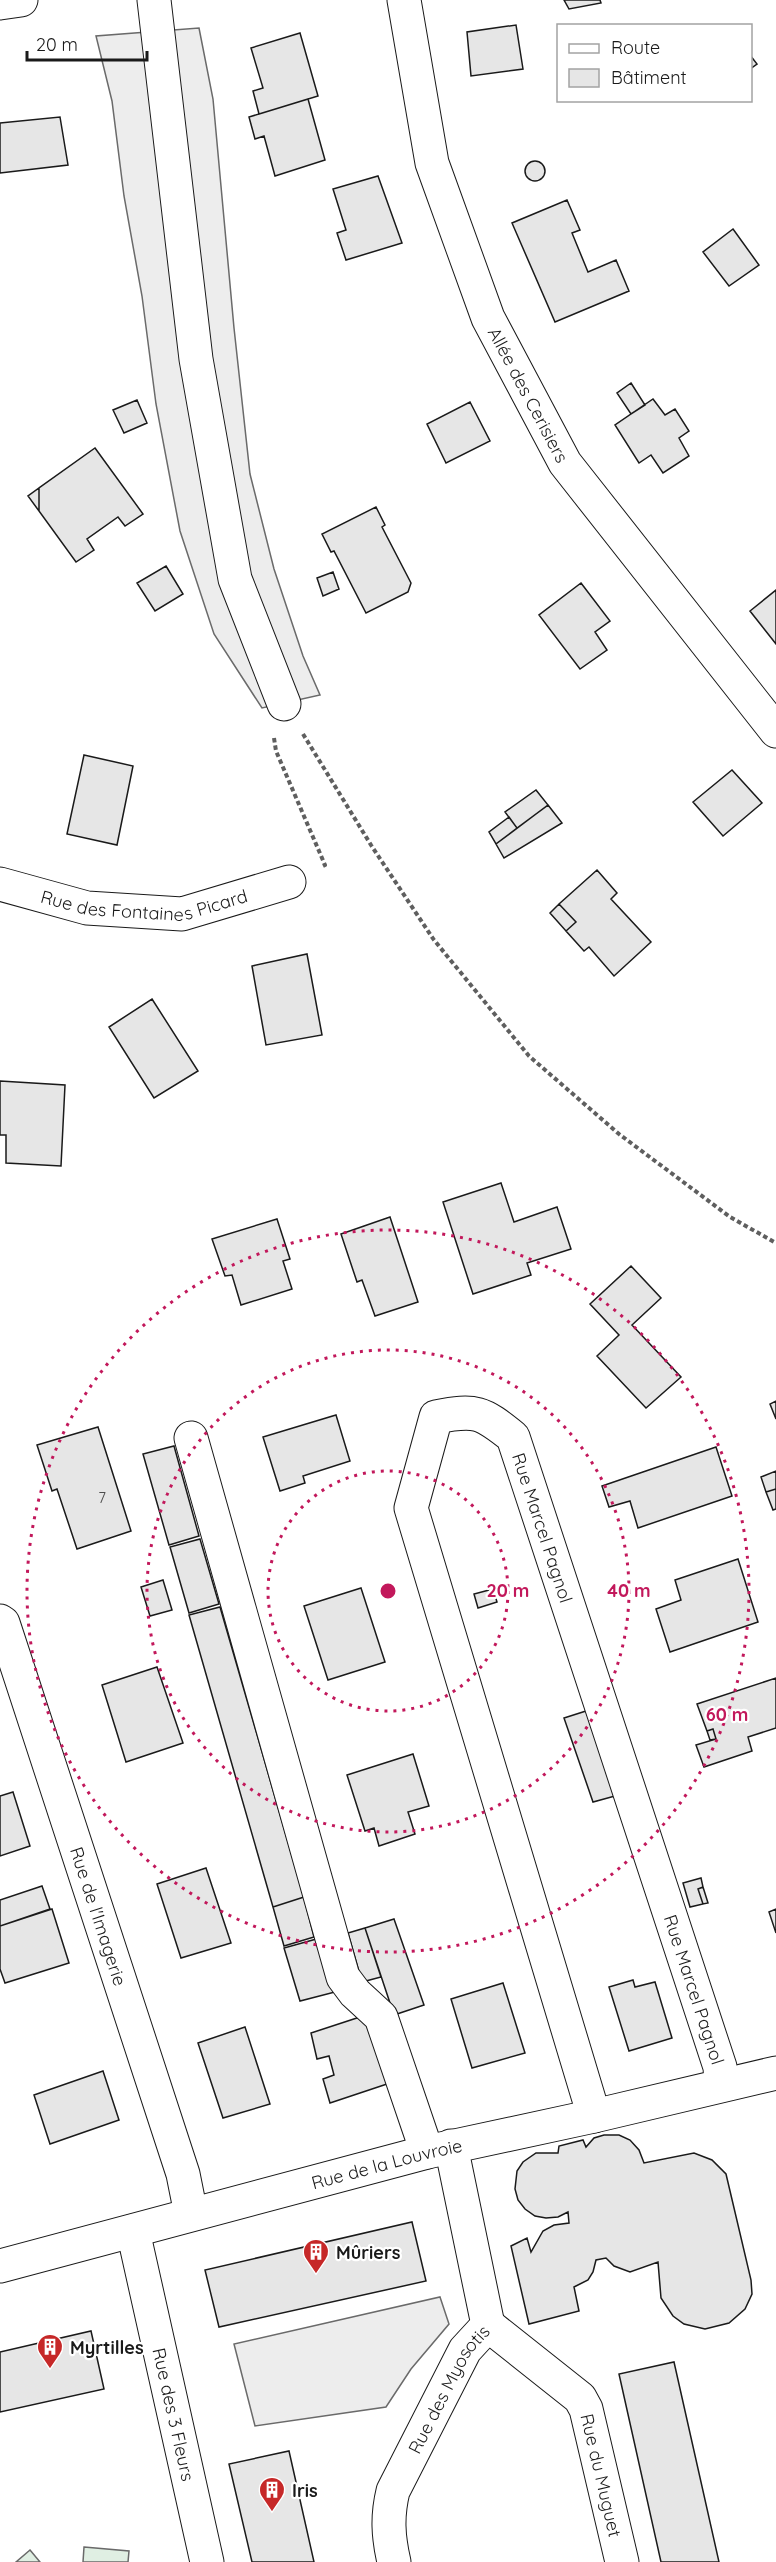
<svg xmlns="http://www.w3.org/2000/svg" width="776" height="2562" viewBox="0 0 776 2562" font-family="Quicksand,sans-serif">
<rect width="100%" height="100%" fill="#fff"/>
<path fill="#e0efe3" stroke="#6a6a6a" stroke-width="1.5" d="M84,2547l45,4 -1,11h-45z
M30,2550l10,12h-24z"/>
<path fill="#ededed" stroke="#6a6a6a" stroke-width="1.5" d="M199,28l14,71 21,229 16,146 24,95 29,87 17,39 -58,13 -48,-74 -34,-103 -24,-127 -14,-108 -18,-100 -12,-95 -16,-65z
M440,2297l9,27 -38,45 -25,38 -131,19 -21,-82z"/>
<path fill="#e6e6e6" stroke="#1a1a1a" stroke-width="1.5" d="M564,0h36l1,3 -32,6z
M516,25l7,44 -52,7 -4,-44z
M300,33l18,63 -59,18 -6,-23 10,-3 -12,-40z
M750,55l7,9 -7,5z
M308,99l17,61 -50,16 -11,-40 -9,3 -6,-22z
M60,117l8,48 -68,8v-50z
M525 171a10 10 0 1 1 20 0a10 10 0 1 1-20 0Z
M378,176l24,67 -56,17 -9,-27 9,-3 -13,-41z
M567,200l13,30 -8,3 16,39 28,-12 13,31 -74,31 -43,-99z
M733,229l26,36 -30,21 -26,-34z
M631,383l14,22 -14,9 -14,-21z
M653,399l12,16 10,-6 14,22 -10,7 10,18 -26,17 -12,-18 -12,8 -24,-38z
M137,400l10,23 -23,10 -11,-23z
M470,402l20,39 -44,22 -19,-39z
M95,448l48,66 -18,12 -7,-9 -31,22 7,11 -18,12 -37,-51v-23z
M39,488v23l-11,-15z
M376,507l9,18 -3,2 29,56 -3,9 -42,21 -32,-62 -3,1 -9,-18z
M166,566l17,28 -28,17 -18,-28z
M333,572l6,17 -16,7 -6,-18z
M581,583l29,38 -15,11 12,18 -27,19 -41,-54z
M776,590v54l-26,-33z
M84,755l49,11 -16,79 -50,-11z
M732,770l30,33 -39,33 -30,-34z
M536,790l12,15 -31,23 -12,-16z
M548,805l14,18 -58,35 -8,-14z
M509,817l8,11 -21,16 -7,-12z
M597,870l20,23 -6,6 40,43 -37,34 -25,-29 -5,4 -18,-20 10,-9 -17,-18z
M559,904l17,18 -10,9 -16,-18z
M307,954l15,81 -56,10 -14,-79z
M152,999l46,72 -44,27 -45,-71z
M0,1081l65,4 -4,81 -55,-3v-28h-6z
M501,1183l13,39 43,-15 14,42 -44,14 4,12 -58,19 -30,-92z
M390,1217l28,85 -43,14 -13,-36 -5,2 -16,-48z
M277,1219l13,40 -7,2 9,28 -51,16 -9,-30 -7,1 -13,-37z
M631,1266l30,32 -29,27 49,52 -35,31 -49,-52 22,-21 -29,-31z
M776,1401v18l-6,-15z
M336,1415l14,46 -47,15 2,7 -25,8 -17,-54z
M98,1427l33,104 -54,18 -20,-60 -5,2 -15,-46z
M174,1446l25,90 -30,9 -26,-91z
M716,1447l16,49 -94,32 -8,-27 -21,6 -7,-21z
M776,1471v18l-10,3 -5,-15z
M776,1489v20l-3,1 -7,-18z
M200,1539l19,65 -30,9 -19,-66z
M738,1559l20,63 -88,30 -14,-43 25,-9 -6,-20z
M163,1580l9,30 -22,6 -9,-29z
M361,1588l24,74 -57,18 -24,-74z
M493,1589l4,13 -19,6 -4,-14z
M220,1607l84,290 -31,10 -84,-292z
M157,1667l26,76 -57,19 -24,-77z
M776,1678v50l-28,9 4,14 -48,16 -8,-22 20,-6 -3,-10 -6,2 -10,-27z
M586,1711l29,85 -22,6 -29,-84z
M713,1729l3,10 -6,1 -3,-9z
M413,1754l16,52 -21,6 7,22 -36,12 -5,-18 -9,3 -18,-56z
M13,1792l17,54 -30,10v-60z
M206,1868l25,75 -50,15 -24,-74z
M701,1878l2,9 -5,2 5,15 -13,3 -7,-24z
M42,1886l8,23 -50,17v-26z
M703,1887l5,16 -5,1 -5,-15z
M304,1897l10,40 -30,9 -11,-39z
M52,1909l17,54 -64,20 -5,-14v-43z
M776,1909v24l-7,-21z
M394,1919l30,86 -30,10 -29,-87z
M365,1928l16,49 -19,5 -14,-49z
M320,1938l15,54 -35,9 -16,-53z
M633,1980l2,7 20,-5 17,56 -43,13 -20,-64z
M503,1983l22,70 -53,15 -21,-69z
M366,2015l24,68 -60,20 -7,-24 11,-4 -5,-19 -12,3 -6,-26z
M245,2027l25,77 -47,14 -25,-75z
M103,2071l16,49 -69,24 -16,-49z
M604,2135h15l11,5 9,10 5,13 50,-10 18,7 14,14 25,106 1,14 -7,15 -16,14 -24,6 -21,-5 -11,-8 -12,-18 -3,-36 -28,10 -16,-6 -8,-8 -10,2 -3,12 -5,8 -14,7 5,24 -50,13 -18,-78 16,-8 4,14 12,-21 11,-6 15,-2 -1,-11 -10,5 -12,1 -11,-2 -10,-7 -7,-9 -3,-11 2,-18 6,-9 13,-9h22l1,-7 24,-6 3,7 8,-9z
M412,2222l14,59 -207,46 -14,-57z
M91,2331l13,58 -104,23v-60z
M674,2362l45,200h-58l-42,-188z
M289,2451l25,111h-62l-23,-98z"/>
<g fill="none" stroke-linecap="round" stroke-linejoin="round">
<defs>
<g id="minor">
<path d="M154,0l42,359 39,220 49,125"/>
<path id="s1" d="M404,0l28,163 56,155 77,145 211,268"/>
<path id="s2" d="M0,884l87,24 95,6 107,-32"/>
<path d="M191,1438l152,539 12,16 26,24 46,135"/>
<path id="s3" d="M0,1621l3,2 180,551 8,40"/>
<path id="s4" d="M594,2116l-183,-608 25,-91c40,-8 46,-5 77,20l207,630 1,18"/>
<path id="s5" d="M133,2231l74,331"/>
<path id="s6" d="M0,2266l427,-114 167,-36 182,-43"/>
<path id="s7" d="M488,2325l92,73 6,11 36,153"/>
<path id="s8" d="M394,2562c-6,-26 -7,-46 -1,-71l72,-141 23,-25 -37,-179"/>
</g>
<path id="major" d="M0,3l21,-3"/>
</defs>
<use href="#minor" stroke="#1a1a1a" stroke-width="35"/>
<use href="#major" stroke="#1a1a1a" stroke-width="35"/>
<path stroke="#5f5f5f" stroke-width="4" stroke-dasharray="4.5 3" stroke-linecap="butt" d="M303,734l68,111 63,95 95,116 90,78 111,83 46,26
M274,738l2,13 49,114 -2,1"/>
<use href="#minor" stroke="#fff" stroke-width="33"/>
<use href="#major" stroke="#fff" stroke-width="33"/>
</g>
<g fill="none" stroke="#c2185b" stroke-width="3" stroke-dasharray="3 6">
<circle cx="388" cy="1591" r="120"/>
<circle cx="388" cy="1591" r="241"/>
<circle cx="388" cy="1591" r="361"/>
</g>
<defs>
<symbol id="building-pin" viewBox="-11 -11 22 30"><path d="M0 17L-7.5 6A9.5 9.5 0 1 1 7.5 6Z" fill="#c62828" stroke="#fff"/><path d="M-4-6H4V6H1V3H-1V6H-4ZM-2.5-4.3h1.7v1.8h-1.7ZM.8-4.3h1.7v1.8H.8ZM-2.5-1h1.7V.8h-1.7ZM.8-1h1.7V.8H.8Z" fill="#fff"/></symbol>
</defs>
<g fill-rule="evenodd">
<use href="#building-pin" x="301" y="2237" width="30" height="40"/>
<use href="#building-pin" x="35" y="2332" width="30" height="40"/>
<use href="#building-pin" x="257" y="2475" width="30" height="40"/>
</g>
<g text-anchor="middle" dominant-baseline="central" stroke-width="4.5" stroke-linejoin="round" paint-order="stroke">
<g font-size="15" fill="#4d4d4d">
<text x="102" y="1497">7</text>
</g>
<g font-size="18" fill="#1a1a1a" stroke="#fff">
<text stroke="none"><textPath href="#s1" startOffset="417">Allée des Cerisiers</textPath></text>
<text stroke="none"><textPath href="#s2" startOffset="148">Rue des Fontaines Picard</textPath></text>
<text stroke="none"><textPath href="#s4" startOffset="909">Rue Marcel Pagnol</textPath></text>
<text stroke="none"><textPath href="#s3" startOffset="312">Rue de l'Imagerie</textPath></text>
<text stroke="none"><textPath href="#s4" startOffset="1395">Rue Marcel Pagnol</textPath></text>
<text stroke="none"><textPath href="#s6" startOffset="400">Rue de la Louvroie</textPath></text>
<text stroke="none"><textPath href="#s8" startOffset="188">Rue des Myosotis</textPath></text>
<text stroke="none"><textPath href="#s5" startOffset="188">Rue des 3 Fleurs</textPath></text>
<text stroke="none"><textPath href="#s7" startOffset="198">Rue du Muguet</textPath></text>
</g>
<g font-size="18" font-weight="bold" fill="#1a1a1a" stroke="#fff" text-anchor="start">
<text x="336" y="2252">Mûriers</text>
<text x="70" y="2347">Myrtilles</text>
<text x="292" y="2490">Iris</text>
</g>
</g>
<circle cx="388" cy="1591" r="9" fill="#c2185b" stroke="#fff" stroke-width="3"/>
<g font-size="18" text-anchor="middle" font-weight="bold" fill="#c2185b" stroke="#fff" stroke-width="4.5" stroke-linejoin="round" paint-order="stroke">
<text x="508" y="1597">20 m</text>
<text x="629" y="1597">40 m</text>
<text x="727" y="1721">60 m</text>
</g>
<rect x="557" y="24" width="195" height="78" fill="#ffffff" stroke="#a3a3a3" stroke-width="1.5"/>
<rect x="569" y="44" width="30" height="9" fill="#ffffff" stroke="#a3a3a3" stroke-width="1.5"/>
<text x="611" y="54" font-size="18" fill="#1a1a1a">Route</text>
<rect x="569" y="69" width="30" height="18" fill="#e6e6e6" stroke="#a3a3a3" stroke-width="1.5"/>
<text x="611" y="84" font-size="18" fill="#1a1a1a">Bâtiment</text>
<path d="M27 51v9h120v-9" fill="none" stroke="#1a1a1a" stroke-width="3"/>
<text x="36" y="51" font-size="18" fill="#1a1a1a" stroke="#ffffff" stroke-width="4.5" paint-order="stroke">20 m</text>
</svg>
